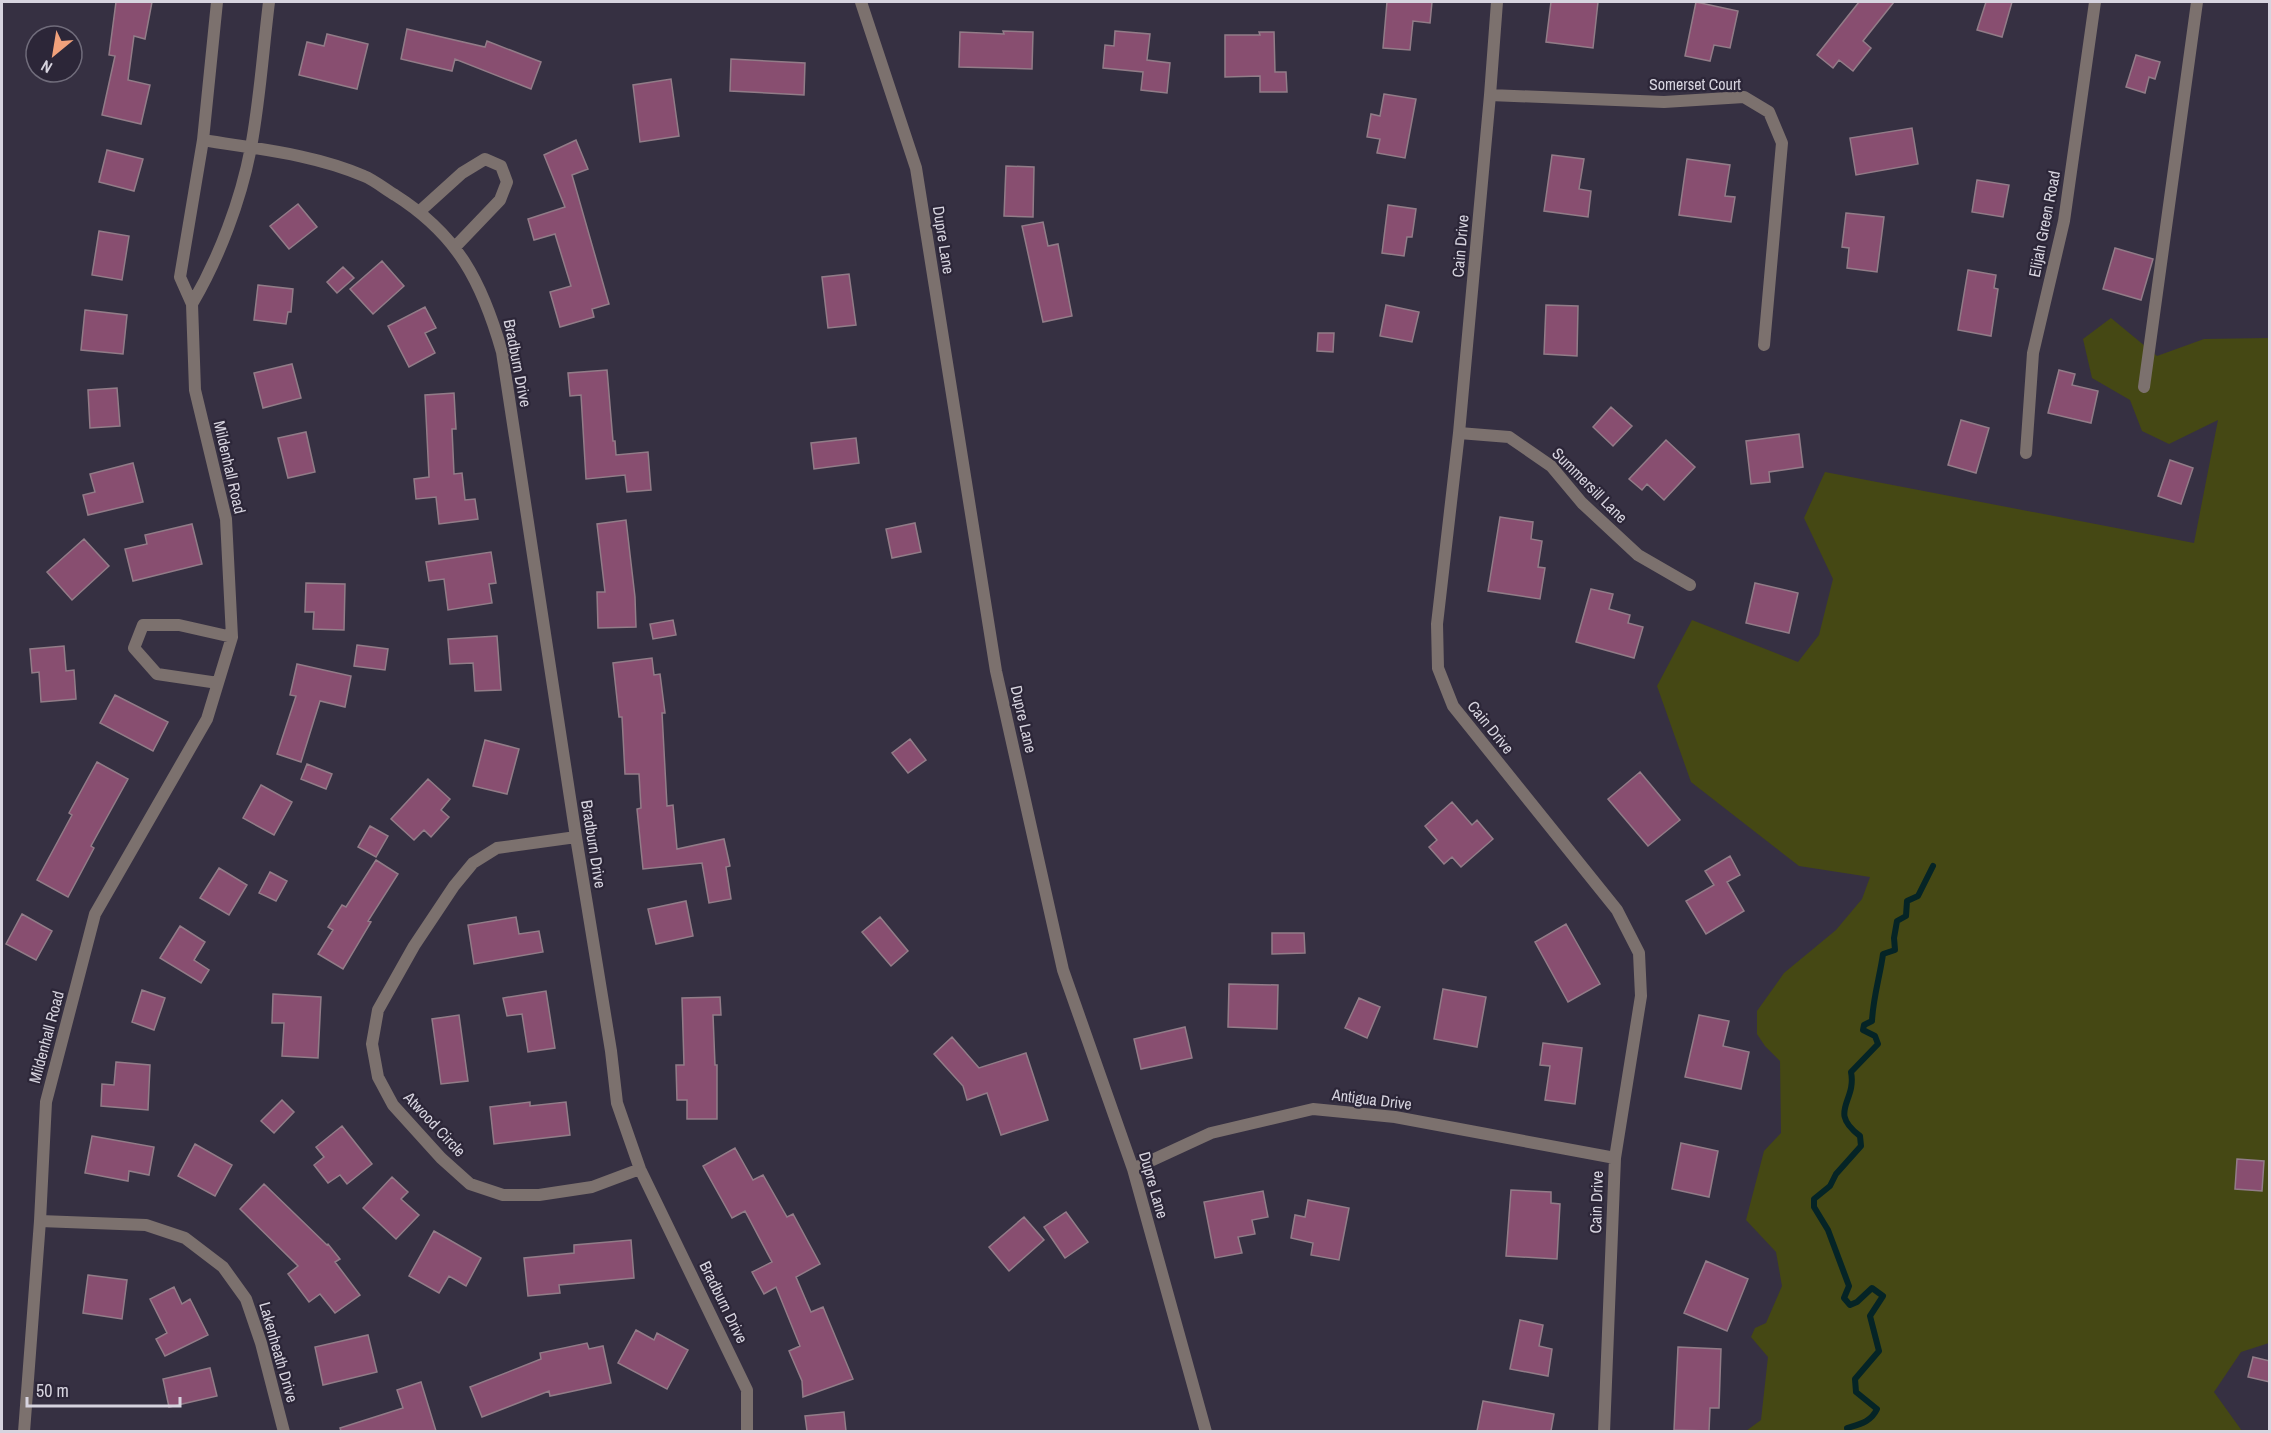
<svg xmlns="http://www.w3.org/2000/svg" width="2271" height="1433" viewBox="0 0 2271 1433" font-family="'Archivo Narrow',sans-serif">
<rect width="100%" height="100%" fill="#363042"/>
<path fill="#454814" d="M2111,318l46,38 47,-17 65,-1v1005l-28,9 -27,40 28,39h-496l15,-11 7,-63 -17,-20 4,-9 11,-5 16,-37 -6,-34 -30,-32 18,-69 17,-18 -1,-72 -15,-15 -8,-12v-23l27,-38 52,-43 26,-31 8,-22 -71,-11 -108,-84 -34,-96 35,-66 106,42 21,-27 14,-56 -29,-61 21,-46 369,71 24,-123 -49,24 -27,-13 -12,-31 -38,-22 -9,-39z"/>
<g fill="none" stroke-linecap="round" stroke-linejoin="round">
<path stroke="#052426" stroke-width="6" d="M1848,1432l-1,-4c13,-4 24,-6 30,-19l-21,-17 -1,-13 24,-28 -9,-35 13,-20 -11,-8 -15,14 -7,3 -6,-7 5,-12 -21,-56 -14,-23v-8l16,-13 6,-12 25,-28 -1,-10c-33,-25 -3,-34 -9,-64l27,-28 -3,-8 -12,-6 1,-5 8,-4c1,-23 8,-45 11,-67l12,-4 -1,-12 3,-17 9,-5 1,-15 11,-5 15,-30"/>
</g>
<path fill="#884e70" stroke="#927c88" stroke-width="1.5" d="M116,2h36l-7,37 -11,-3 -6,44 22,5 -9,39 -39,-9 13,-59 -6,-1z
M1387,2h45l-2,21 -17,-2 -3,29 -27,-2z
M1551,2h47l-5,46 -47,-6z
M1696,2l42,9 -8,37 -16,-3 -4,16 -25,-5z
M1859,2h35l-31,39 8,7 -18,23 -14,-11 -6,8 -16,-13z
M1986,2h26l-10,35 -25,-7z
M407,29l78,18 2,-6 54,21 -10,27 -76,-30 -3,12 -51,-12z
M1003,31l30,1 -1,37 -73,-2 1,-35 44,2z
M1115,31l35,3 -3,26 23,3 -3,30 -26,-3 2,-18 -40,-4 2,-23 9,1z
M1259,32h15l1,40h11l1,20h-27v-16l-35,1v-42h35z
M327,34l41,10 -11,45 -58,-14 8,-33 17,4z
M2136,55l24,7 -5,17 -6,-2 -4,16 -19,-6z
M731,59l74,4 -1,32 -74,-4z
M671,79l8,57 -39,6 -7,-57z
M1384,94l32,5 -11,59 -28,-5 3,-14 -13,-2 4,-23 9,2z
M1912,128l6,36 -62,11 -6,-37z
M576,140l12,29 -16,6 37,129 -17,5 2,8 -34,10 -10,-35 21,-6 -16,-52 -21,6 -6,-21 37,-12 -21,-52z
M107,150l36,9 -9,32 -35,-9z
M1552,155l32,4 -5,30 12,2 -3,26 -44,-6z
M1687,159l43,6 -5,31 10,1 -4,25 -52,-7z
M1006,166l28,1 -1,50 -29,-1z
M1977,180l32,5 -6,32 -31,-5z
M298,204l19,23 -28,22 -19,-23z
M1388,205l28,4 -4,28h-5l-3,19 -22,-3z
M1846,213l38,4 -7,55 -30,-4 2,-20 -7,-1z
M1043,222l5,24 10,-2 14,72 -29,6 -21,-96z
M99,231l30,5 -7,44 -30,-5z
M2115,248l38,11 -12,41 -38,-11z
M382,261l22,25 -31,28 -23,-25z
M343,267l11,11 -17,15 -10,-11z
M1968,270l28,5 -2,13 4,1 -7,47 -33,-6z
M849,274l7,51 -28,3 -6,-51z
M258,285l35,4 -2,23h-3l-2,12 -32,-4z
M1386,305l33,7 -7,30 -32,-6z
M1546,305l32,1 -1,50 -33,-2z
M425,307l11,21 -11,5 10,20 -26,14 -21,-41z
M85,310l42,5 -4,39 -42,-4z
M1318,333h16l-1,19 -16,-1z
M292,364l9,34 -38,10 -9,-35z
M607,370l6,71h2l1,14 32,-3 3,38 -24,2 -2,-17 -39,4 -5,-84 -11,1 -2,-23z
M2059,370l16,4 -3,11 26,6 -7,32 -43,-10z
M117,388l3,38 -30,2 -2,-38z
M454,393l2,36h-4l2,45 8,-1 3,27 10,-1 3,20 -39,5 -3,-27 -20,2 -2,-20 15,-2 -4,-82z
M1611,407l21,19 -19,20 -20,-19z
M1961,420l28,8 -13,45 -28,-8z
M306,432l9,40 -27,6 -10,-40z
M1799,434l4,33 -34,5 1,10 -19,2 -5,-43z
M856,438l3,25 -45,6 -3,-26z
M1666,440l29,27 -31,33 -17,-16 -5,6 -13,-11z
M2170,460l23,8 -12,36 -23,-8z
M133,463l10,39 -55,13 -5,-20 12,-3 -5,-18z
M1500,517l33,5 -2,17 11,2 -4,26 7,1 -5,31 -52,-8z
M626,520l9,77 1,30 -38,1 -1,-36h8l-8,-68z
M915,523l6,29 -29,6 -6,-29z
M192,524l10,40 -69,17 -8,-32 22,-5 -2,-9z
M84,539l25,27 -37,34 -25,-28z
M491,552l5,31 -7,1 3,19 -44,7 -4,-31 -15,2 -3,-19z
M306,583l39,1 -1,46 -31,-1 1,-17h-9z
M1755,583l43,10 -9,40 -43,-10z
M1591,589l22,5 -4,15 21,6 -2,8 15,4 -9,31 -58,-16z
M673,620l3,15 -23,4 -3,-15z
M497,636l4,54 -26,1 -2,-28 -23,1 -2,-25z
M357,645l31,4 -3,21 -31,-4z
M64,646l2,25 8,-1 2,29 -35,3 -2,-30 -7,1 -2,-24z
M652,658l2,17 6,-1 5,39h-3l5,93 6,-1 4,44 47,-10 6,27 -4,1 5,32 -22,4 -7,-40 -59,6 -6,-60 4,-1 -2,-34h-14l-3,-57h-3l-6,-54z
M297,664l54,12 -6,31 -25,-6 -19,61 -24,-8 19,-58 -6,-1z
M115,695l53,27 -15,29 -53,-28z
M910,739l16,21 -18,13 -16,-20z
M485,740l34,9 -12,45 -34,-8z
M97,762l31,17 -37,67 3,2 -26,49 -31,-17 35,-65 -3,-2z
M307,764l25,10 -6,15 -25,-10z
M1640,772l40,48 -32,26 -40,-47z
M428,779l22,20 -9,11 8,7 -18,20 -7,-7 -10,10 -23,-21z
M261,785l31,17 -18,33 -31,-17z
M1452,802l20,23 5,-5 16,19 -32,28 -9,-10 -8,7 -15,-17 8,-7 -12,-14z
M370,826l18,10 -12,21 -18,-10z
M1730,856l10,19 -13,7 17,29 -38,23 -20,-33 28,-16 -9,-14z
M376,860l22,14 -30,47 3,1 -28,47 -25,-15 15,-24 -5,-3 14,-22 4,2z
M219,868l28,17 -18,30 -29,-17z
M270,872l17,9 -11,20 -17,-8z
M686,901l7,35 -37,8 -8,-35z
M22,914l30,17 -16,29 -30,-16z
M516,917l3,17 20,-3 4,21 -69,12 -6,-39z
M880,917l28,34 -17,15 -29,-34z
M1566,924l34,60 -32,18 -33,-60z
M180,926l25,16 -11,18 15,10 -8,13 -41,-25z
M1272,933h32l1,20 -33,1z
M1229,984l49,1 -1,44 -49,-2z
M1443,989l43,8 -9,50 -43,-8z
M142,990l23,8 -11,32 -22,-8z
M546,991l9,57 -27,4 -6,-38 -15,2 -4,-18z
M273,994l48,3 -3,61 -36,-2 2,-33h-12z
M720,997l1,18h-8l2,50h2v54h-30v-19h-10l-1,-35h8l-2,-67z
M1359,998l21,9 -13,31 -22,-10z
M459,1015l9,66 -27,3 -9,-65z
M1699,1015l30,6 -6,25 26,6 -8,37 -56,-12z
M1185,1027l7,31 -51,11 -7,-30z
M952,1037l27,31 47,-15 22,67 -47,15 -14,-42 -20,7 -4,-14 -29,-32z
M1543,1043l39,5 -7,56 -30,-4 5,-34 -10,-1z
M116,1062l34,3 -2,45 -47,-4 1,-22 12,1z
M282,1100l12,12 -20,21 -13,-12z
M530,1102v4l36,-4 4,33 -76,9 -4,-37z
M342,1126l30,38 -25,20 -7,-9 -12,8 -14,-18 10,-8 -8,-10z
M92,1136l62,11 -5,28 -20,-4 -1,10 -43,-8z
M1681,1143l37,8 -9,46 -37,-8z
M195,1144l37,21 -17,31 -37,-20z
M735,1148l18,32 10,-5 24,42 6,-3 27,50 -24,13 15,35 12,-5 30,72 -50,18 -1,-16 -13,-30 11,-5 -24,-59 -12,7 -12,-22 20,-10 -27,-51 -13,7 -29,-52z
M2237,1159l27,2 -2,30 -27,-2z
M392,1177l16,15 -7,7 18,16 -23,24 -33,-31z
M264,1184l63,61 1,-1 12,15 -5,3 25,33 -25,18 -15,-19 -11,8 -21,-28 10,-8 -58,-57z
M1511,1190l40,2v11l9,1 -3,55 -51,-3z
M1263,1191l5,26 -16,3 3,14 -17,3 4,16 -27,5 -11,-56z
M1308,1200l41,8 -10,52 -28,-5 2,-12 -22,-5 4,-23 10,2z
M1066,1212l22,30 -23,16 -21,-31z
M1024,1217l20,23 -35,31 -20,-24z
M434,1231l47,27 -15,28 -17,-10 -10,17 -30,-17z
M631,1240l3,38 -75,7 1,8 -32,3 -4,-38 50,-5v-8z
M1706,1261l42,18 -21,52 -43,-18z
M88,1275l39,5 -5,39 -39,-6z
M174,1287l8,17 8,-5 18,36 -43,21 -9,-17 11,-6 -17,-34z
M1520,1320l23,5 -4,21 13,3 -4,27 -38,-7z
M636,1330l18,10 3,-7 31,17 -21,39 -49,-26z
M368,1335l9,37 -54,13 -8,-38z
M587,1343l2,6 14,-3 8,37 -61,13 -1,-5 -67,26 -12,-30 71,-28 -1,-6z
M1678,1347l43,2 -2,59h-9l-1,23 -35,-1z
M2253,1357l17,4v21l-22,-5z
M210,1368l7,28 -48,11 -6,-28z
M421,1382l15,49h-95l-1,-3 63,-20 -6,-18z
M1483,1401l71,13 -3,17h-74z
M844,1412l2,19h-39l-2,-15z"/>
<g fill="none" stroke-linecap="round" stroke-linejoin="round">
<path stroke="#7c716e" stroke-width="12" d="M861,2l55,166 80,503 67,299 70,199 73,263
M1497,2l-7,93 -31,338 -22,191 1,44 15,38 164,204 22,43 2,43 -26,162 -11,274
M1490,95l174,7 80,-5 25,15 13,31 -18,202
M203,140c54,9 110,14 161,36 10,4 21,13 31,19 63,40 87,87 107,157l74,485 35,214 6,52 23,66 107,221v42
M420,211l42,-38 23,-14 16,7 6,16 -7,18 -45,47
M192,304c27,-46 49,-104 59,-157 9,-48 12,-97 18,-145
M2144,387l53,-385
M1459,433l50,4 42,29 31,37 56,52 52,30
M2026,453l7,-100 31,-132 31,-219
M218,683l-61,-9 -23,-26 9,-23h36l53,12
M576,837l-79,11 -24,15 -19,23 -40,60 -36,64 -6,34 6,33 15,28 48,53 29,26 33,11h36l53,-8 48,-18
M1133,1169l78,-36 102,-24 82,8 220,41
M40,1221l106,4 39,13 38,29 23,32 15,44 23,89
M24,1432l16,-211 6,-119 49,-188 112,-195 25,-82 -6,-118 -31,-129 -3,-86 -12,-27 23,-137 14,-138"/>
</g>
<g text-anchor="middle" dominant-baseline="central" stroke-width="4.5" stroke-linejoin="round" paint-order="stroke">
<g font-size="16" fill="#d7d4df" stroke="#2c2638">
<text x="1695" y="84">Somerset Court</text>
<text transform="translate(2044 224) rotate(-79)">Elijah Green Road</text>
<text transform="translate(944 240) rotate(81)">Dupre Lane</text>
<text transform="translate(1460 246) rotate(-85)">Cain Drive</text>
<text transform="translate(518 363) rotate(79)">Bradburn Drive</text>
<text transform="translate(230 467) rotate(77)">Mildenhall Road</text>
<text transform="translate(1590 485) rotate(45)">Summersill Lane</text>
<text transform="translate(1024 719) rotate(77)">Dupre Lane</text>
<text transform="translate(1491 727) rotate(51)">Cain Drive</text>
<text transform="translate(594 844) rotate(81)">Bradburn Drive</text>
<text transform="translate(46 1037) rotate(-75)">Mildenhall Road</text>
<text transform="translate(1372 1099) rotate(7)">Antigua Drive</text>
<text transform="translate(435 1124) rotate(47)">Atwood Circle</text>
<text transform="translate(1154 1185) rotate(74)">Dupre Lane</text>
<text transform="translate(1596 1202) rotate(-88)">Cain Drive</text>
<text transform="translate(724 1302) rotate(64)">Bradburn Drive</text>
<text transform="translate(279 1352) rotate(74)">Lakenheath Drive</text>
</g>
</g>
<rect width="2271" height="1433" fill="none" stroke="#d7d4df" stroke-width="6"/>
<g transform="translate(54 54) rotate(210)"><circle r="28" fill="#2c2638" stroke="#706c7b" stroke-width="1.5"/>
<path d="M0-4.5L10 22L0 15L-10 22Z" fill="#f1a17b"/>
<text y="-9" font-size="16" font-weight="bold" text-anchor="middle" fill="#d7d4df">N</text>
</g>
<path d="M27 1397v9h153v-9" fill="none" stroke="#d7d4df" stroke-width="3"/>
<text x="36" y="1397" font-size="18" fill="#d7d4df" stroke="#2c2638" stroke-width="4.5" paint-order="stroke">50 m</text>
</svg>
